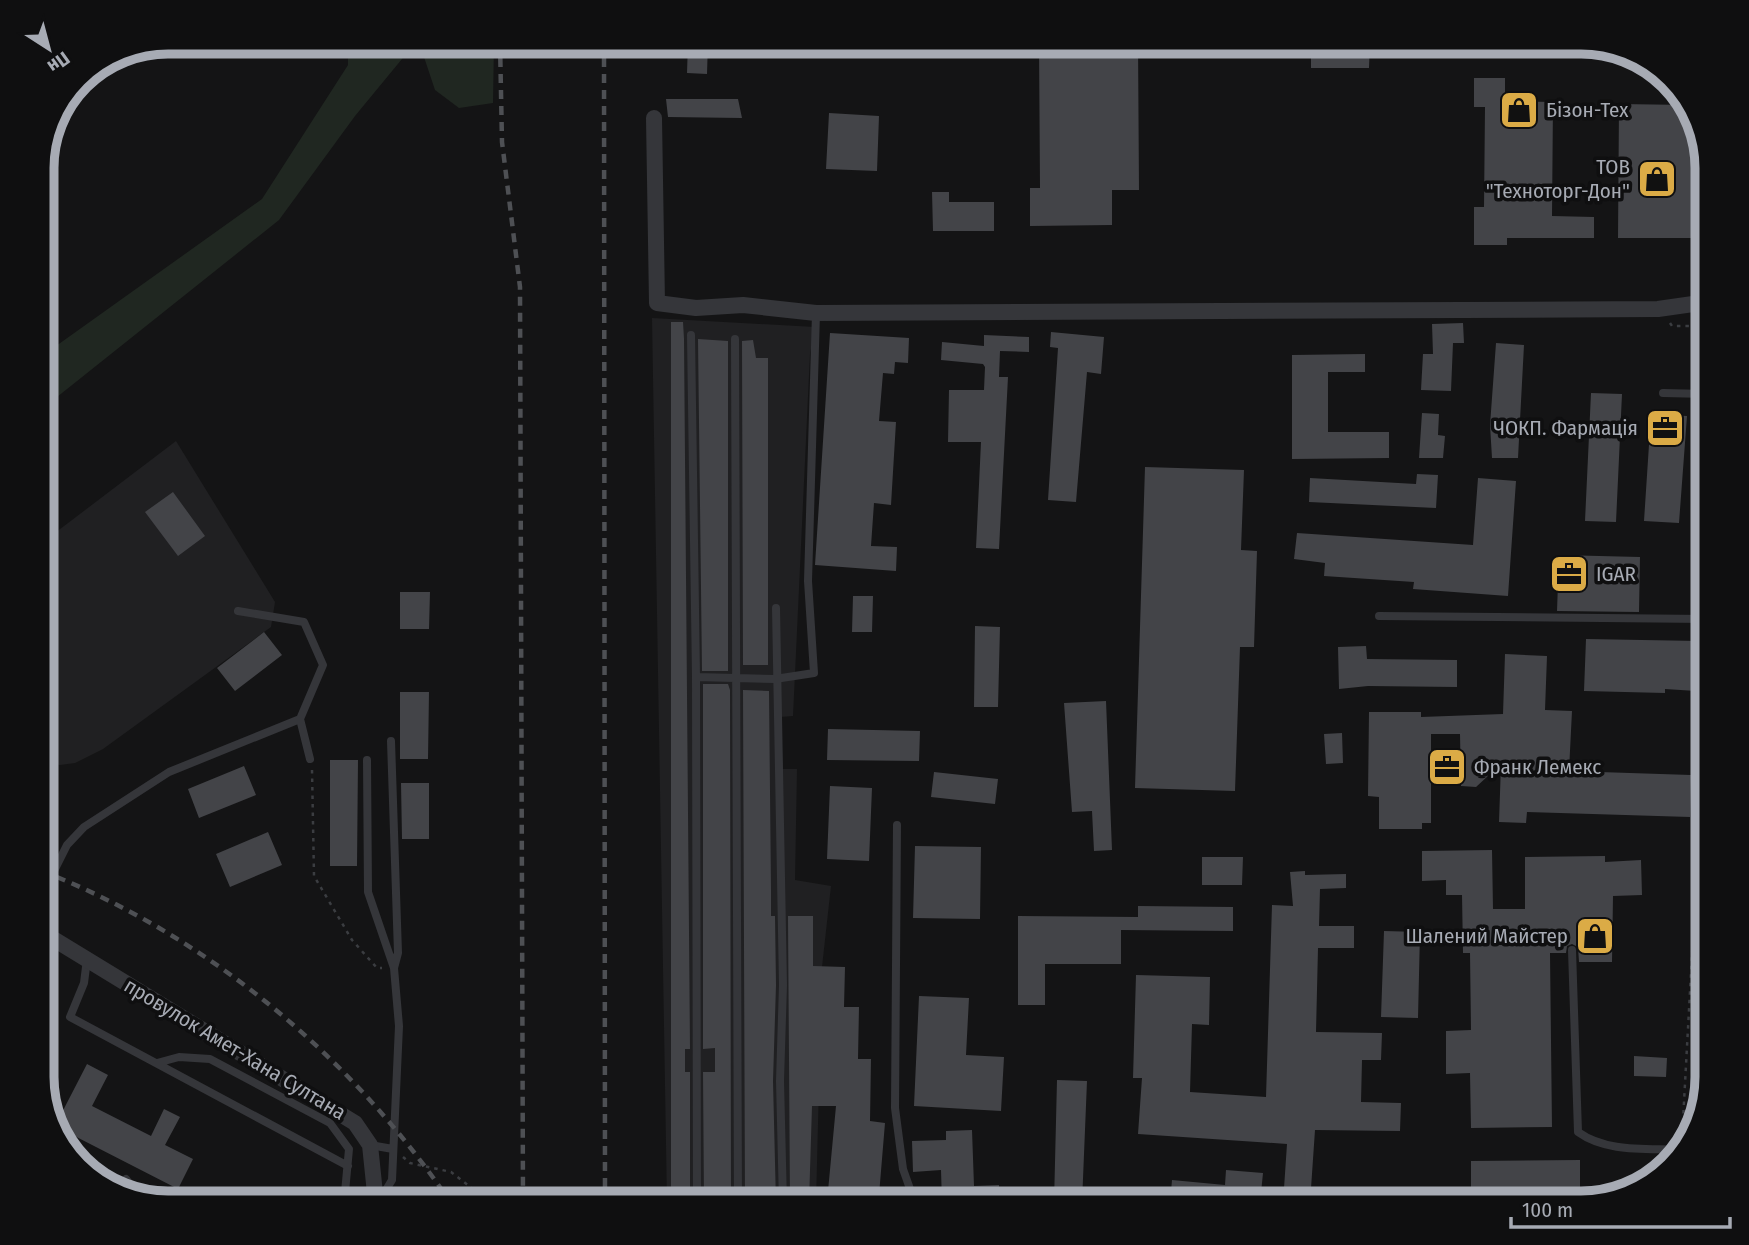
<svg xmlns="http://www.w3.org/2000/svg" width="1749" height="1245" viewBox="0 0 1749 1245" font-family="'Fira Sans Condensed',sans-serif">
<rect width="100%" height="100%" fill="#141415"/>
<path fill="#202022" d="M652,318l163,9 -5,27 -17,362 -13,1 3,52h14l-2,111 36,6 -9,81 -6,236h-149z
M176,441l99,161 -4,25 -168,122 -28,14 -15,2 -18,-2v-229l5,5z"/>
<path fill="#202721" d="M348,42h68l-61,74 -76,104 -237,189v-53l220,-157 86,-134z
M419,42h75l-1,61 -34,5 -24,-18z"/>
<path fill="#434448" d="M688,42h20l-1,32 -20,-1z
M1039,42h99l1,148h-27v35l-82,1v-38h10z
M1311,42h59l-1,26h-58z
M1474,78h31v23l48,1 -1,114 42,1v21h-87v7h-33v-38h10l1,-100h-11z
M666,99h72l4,19 -74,-1z
M1619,104l69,1 6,7 2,126h-78z
M829,113l50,3 -2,55 -51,-2z
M932,192h17v10h45v29h-61z
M671,322h12l1,17 6,710h-5v23h5v131h-17l-2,-17z
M1463,323l1,20h-11l-2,48 -30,-1 2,-36h10l-1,-30z
M1051,332l53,5 -3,37 -14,-2 -11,130 -28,-2 10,-152 -8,-1z
M830,333l79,5 -1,25 -13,-1 -1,12 -11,-1 -4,48 17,1 -5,83 -17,-2 -3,43 26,1 -1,24 -81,-6z
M984,335l45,2v15l-29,-1 -1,26h9l-9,172 -23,-1 5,-106h-33l1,-52h35l1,-23 -2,-3 -42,-4 1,-18 42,4z
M698,339l30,2v330h-26z
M753,340l3,18h12v307h-25l-1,-324z
M1496,343l28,2 -6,113h-26l-2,-33z
M1365,354v18h-37v60h61v26l-97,1v-104z
M1591,393l31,1 -6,128 -31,-1z
M1422,413l17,1 -1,21 7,1 -2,22h-24z
M1651,414l36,2 -8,107 -35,-2z
M1145,467l99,3 -3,80 16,1 -3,96h-14l-5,144 -100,-3z
M1417,474l21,1 -2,33 -127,-6 1,-24 106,6z
M1478,478l38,3 -8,115 -95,-7 1,-7 -90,-6 1,-13 -31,-4 3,-26 176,12z
M173,492l32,44 -27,20 -33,-44z
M1559,555l81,2 -1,55 -82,-1z
M400,592h30l-1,37h-29z
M853,596h20l-1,36h-20z
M975,626l25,1 -2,80h-24z
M264,632l18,23 -47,36 -18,-23z
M1586,639l113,2 -3,50 -31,-2v4l-81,-2z
M1366,646l1,13 90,1v27l-89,-1 -29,3 -1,-42z
M1505,654l42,2 -2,54 27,1 -3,60 122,4 -1,42 -163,-5 -1,11 -27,-1 2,-58 -25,23 -15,-1 -1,-52h-29v89h-9v6h-43v-32l-11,-1 1,-84h52v5l82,-3z
M703,684h25l2,6 1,513h-27l-1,-131h12v-24l-12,1z
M743,690l26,1 2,199v26h4l1,69 -3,96 3,122h-31z
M400,692h29l-1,67h-28z
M1106,701l6,149 -18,1 -2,-40 -20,1 -8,-109z
M828,729l92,2 -1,30 -92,-1z
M1342,733l1,30 -17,1 -2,-30z
M330,760h28l-1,106h-27z
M244,766l12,29 -57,23 -11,-29z
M934,772l64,7 -3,25 -64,-7z
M401,783h28v56h-27z
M830,786l42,2 -3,73 -42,-2z
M268,832l14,33 -52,22 -14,-33z
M915,846l66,1 -1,72 -67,-1z
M1492,850l1,59h32v-52l80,-1v6l36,-2 1,35 -29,1 -1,66h-33l-1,-15 -6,-3 -5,2 -1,7h-16l2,174 -81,1 -1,-55 -24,1v-43l25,-1 -1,-77h-7l-1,-58h-16v-15l-24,1v-30z
M1202,857h41l-1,28h-40z
M1305,871v4l41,-1v14l-26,1 -1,37h35v22h-36l-2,84 66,1 -1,27h-19l-1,42 40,1 -1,28 -85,-1 -5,73h-27l4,-59 -149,-10 4,-56h-9l3,-103 74,2 -1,48 -17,-1 -2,68 76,5 6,-192 21,1 -3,-34z
M1138,906l95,1v24l-112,-1v34h-76v41h-27v-89l120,1z
M788,916h25v50l32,1 -1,40h15l-1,52h13l-1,62 15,2 -6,72 -51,-4 8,-85h-24l-3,97h-19z
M1384,931l36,1 -2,86 -37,-1z
M919,996l50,2 -3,57 38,2 -3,54 -87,-5z
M1634,1056l33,2 -1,19 -32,-1z
M87,1064l21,11 -16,31 59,30 13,-27 16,8 -15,28 28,14 -15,30 -123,-63z
M1057,1080l30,1 -5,122h-28z
M972,1130l2,56 25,-1 1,18h-58l-1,-33 -28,2 -1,-31 34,-1v-9z
M1580,1160v34l-109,1v-34z
M1226,1170l37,3 -3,30h-90l2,-23 53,5z"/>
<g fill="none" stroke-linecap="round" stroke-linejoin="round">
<path stroke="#3b3d41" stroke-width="2.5" stroke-dasharray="3.5 5" stroke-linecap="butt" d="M1670,323l2,3h35
M312,770l2,106 38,64 25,28h5
M1682,1139l25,-461
M403,1157l7,6 41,9 40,31"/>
<path stroke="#35363a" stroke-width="8" d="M691,335l5,342 1,526
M735,339l3,864
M1663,393l44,1
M776,608l7,377 -3,96 3,122
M1379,616l328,3
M696,677l79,2 39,-6 -6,-92 8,-268
M300,719l10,40
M367,760l1,132 26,76
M897,825l-2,283 8,61 12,34
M42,895l25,-50 17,-18 85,-55 131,-53 23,-54 -19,-43 -66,-11
M1572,950l6,182c29,21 70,16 104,18
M87,959l-3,24 -14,34 278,149
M157,1063l22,-6 31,2 120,64 19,26 -5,54
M1701,1095l6,-114
M370,1145l23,4
M126,1179l11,14
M378,1203l14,-23 7,-154 -5,-58 4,-15 -7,-212"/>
<path stroke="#35363a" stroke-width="16" d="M654,118l3,185 39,5 47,-3 73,8 842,-4 49,-7
M42,932l313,191 15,22 6,58"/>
<path stroke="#4e5054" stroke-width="4.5" stroke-dasharray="9 7" stroke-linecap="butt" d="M500,42l2,100 18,145 3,916
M604,42l1,1161
M42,871c166,65 309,185 409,332
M641,1192v11"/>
</g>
<defs>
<symbol id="shop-square" viewBox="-11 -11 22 22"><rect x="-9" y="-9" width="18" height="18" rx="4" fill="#dbab46" stroke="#0f0f10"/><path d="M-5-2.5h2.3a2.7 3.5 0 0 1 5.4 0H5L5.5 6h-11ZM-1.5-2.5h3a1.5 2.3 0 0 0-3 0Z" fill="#111"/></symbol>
<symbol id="office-square" viewBox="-11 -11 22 22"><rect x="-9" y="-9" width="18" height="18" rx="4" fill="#dbab46" stroke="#0f0f10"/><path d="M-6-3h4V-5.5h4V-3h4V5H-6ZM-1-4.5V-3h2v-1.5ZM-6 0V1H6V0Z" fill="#111"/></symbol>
</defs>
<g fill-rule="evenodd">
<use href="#shop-square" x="1497" y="88" width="44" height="44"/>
<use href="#shop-square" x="1635" y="157" width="44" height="44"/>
<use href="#office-square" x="1643" y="406" width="44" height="44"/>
<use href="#office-square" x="1547" y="552" width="44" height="44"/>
<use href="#office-square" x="1425" y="745" width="44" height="44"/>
<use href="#shop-square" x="1573" y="914" width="44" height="44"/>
</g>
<g text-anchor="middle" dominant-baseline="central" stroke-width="7" stroke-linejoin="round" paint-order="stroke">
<g font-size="21" fill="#a7abb4" stroke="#0f0f10" text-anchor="start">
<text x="1546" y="110">Бізон-Тех</text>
<text x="1630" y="167" text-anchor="end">ТОВ<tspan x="1630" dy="24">"Техноторг-Дон"</tspan></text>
<text x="1638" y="428" text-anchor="end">ЧОКП. Фармація</text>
<text x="1596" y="574">IGAR</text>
<text x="1474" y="767">Франк Лемекс</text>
<text x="1568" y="936" text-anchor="end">Шалений Майстер</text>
</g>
<g font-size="21" fill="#a7abb4" stroke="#0f0f10">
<text transform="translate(235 1049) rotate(31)">провулок Амет-Хана Султана</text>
</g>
</g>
<path d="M0 0H1749V1245H0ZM168 54H1581A114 114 0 0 1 1695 168V1077A114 114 0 0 1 1581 1191H168A114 114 0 0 1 54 1077V168A114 114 0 0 1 168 54Z" fill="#0f0f10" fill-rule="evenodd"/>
<path fill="none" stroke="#a7abb4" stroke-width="9" d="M168 54H1581A114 114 0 0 1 1695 168V1077A114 114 0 0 1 1581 1191H168A114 114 0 0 1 54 1077V168A114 114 0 0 1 168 54Z"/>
<g transform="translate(49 49) rotate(144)" stroke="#0f0f10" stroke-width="5" paint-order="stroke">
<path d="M0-5L12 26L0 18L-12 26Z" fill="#a7abb4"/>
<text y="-10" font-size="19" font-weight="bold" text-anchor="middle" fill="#a7abb4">Пн</text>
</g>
<path d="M1511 1217v10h219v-10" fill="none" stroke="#a7abb4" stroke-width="3.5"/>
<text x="1522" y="1217" font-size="21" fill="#a7abb4" stroke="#0f0f10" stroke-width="5" paint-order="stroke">100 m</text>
</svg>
